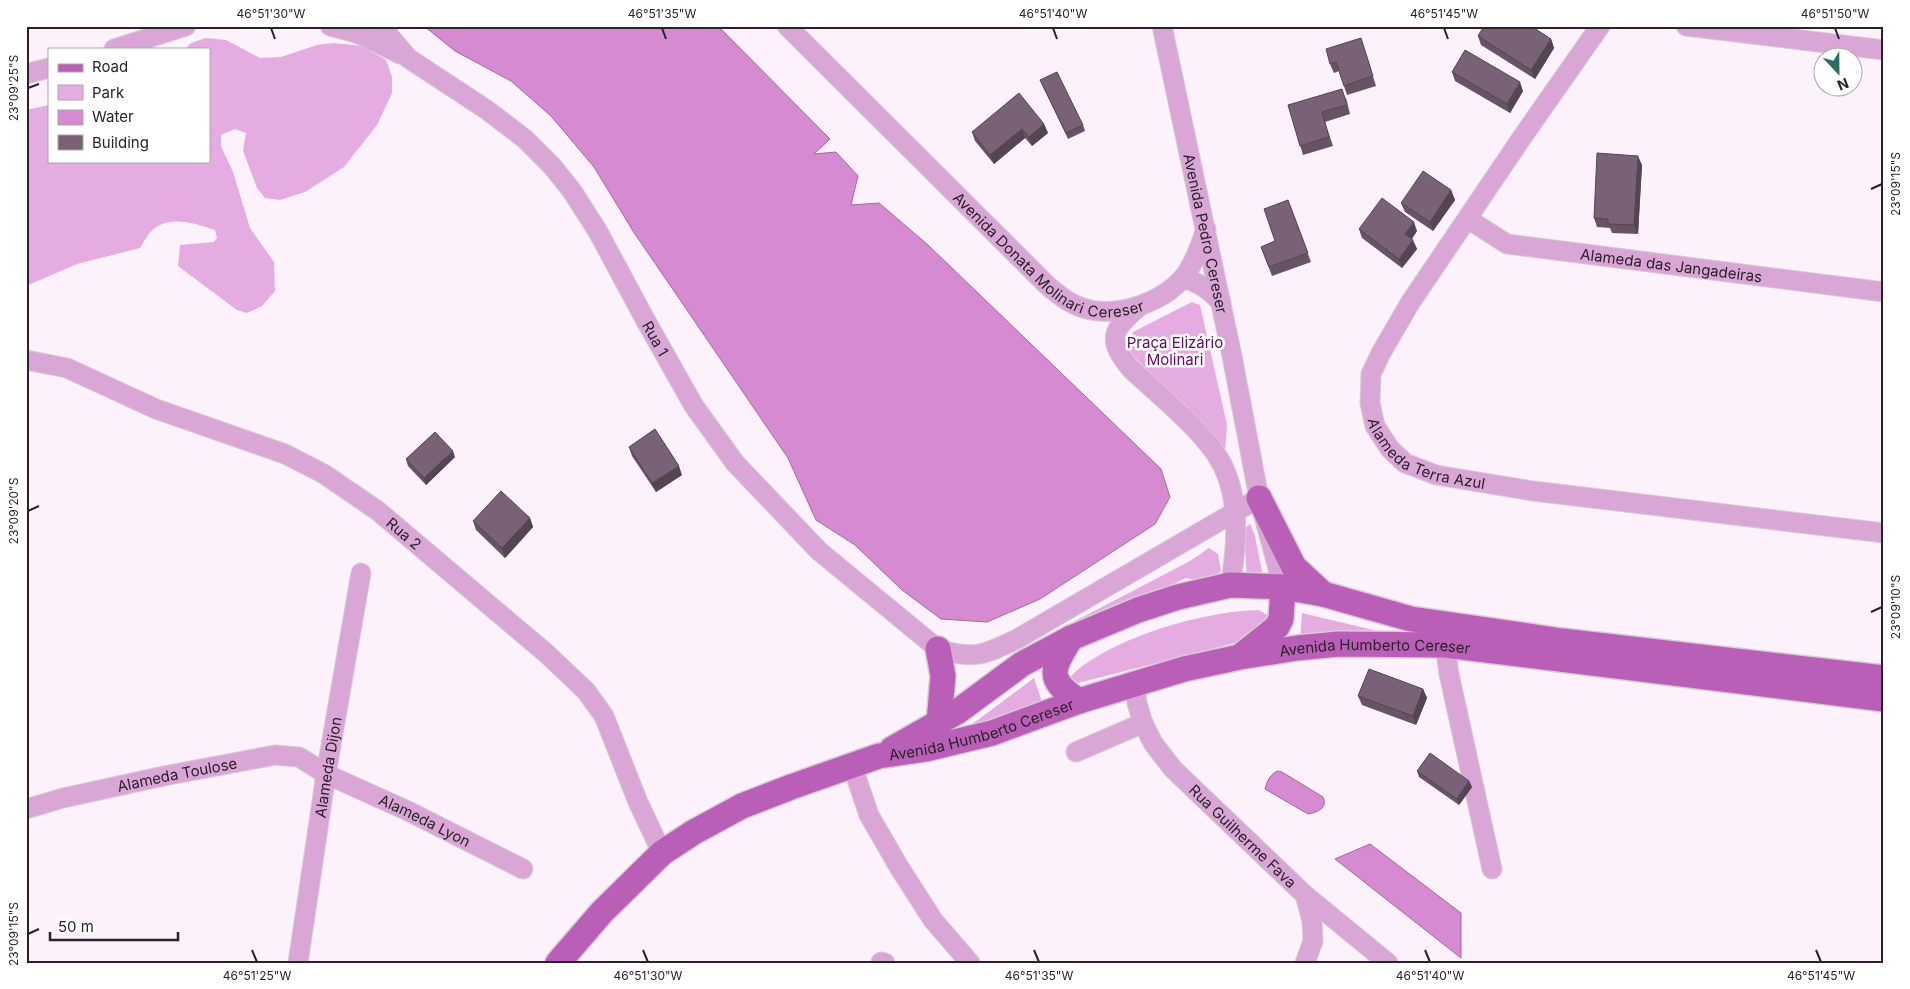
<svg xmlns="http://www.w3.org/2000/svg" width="1910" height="989" viewBox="0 0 1910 989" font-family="Inter,sans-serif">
<rect width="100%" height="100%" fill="#fdf1fb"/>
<path fill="#e4ace0" d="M206,38l20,2 34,18 21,-1 36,-12 17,-2 28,3 24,14 6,17v16l-15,32 -33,42 -39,25 -25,8 -15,-2 -8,-10 -14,-37 3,-18 -11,-4 -14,6v11l12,26 17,56 24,34 1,29 -13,15 -15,7 -10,-3 -59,-44 2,-21 34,-3 3,-4 -2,-8c-18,-6 -45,-15 -61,-1 -6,4 -10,13 -14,19l-63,16 -51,22v-176l23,-5v56h160v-112h-24l6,-6z
M1192,302l8,3 27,120 -2,28 -32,-30 -66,-75 6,-16z
M1250,524l5,12 9,46 -17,-2 -3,-51z
M1209,548l9,6 3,17 -13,11 -22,-4 -123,58 -5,-6 132,-69z
M1259,610l10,6 -7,20 -184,47 -8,-6c39,-39 134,-66 189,-67z
M1302,613l113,27 -115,1z
M1034,678l10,30 -96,34z"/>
<path fill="#d68ad1" stroke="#a36a9f" d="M424,26h294l112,113 -16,15 22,-2 22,24 -7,29 28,-2 49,42 233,224 9,28 -15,27 -115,75 -53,23 -46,-3 -39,-29 -47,-45 -39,-25 -28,-62 -155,-227 -39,-64 -43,-51 -40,-35 -56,-30z
M1278,771l4,1 41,25c5,11 -5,15 -15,17l-43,-25c2,-8 5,-15 13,-18z
M1370,844l91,69v45l-126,-99z"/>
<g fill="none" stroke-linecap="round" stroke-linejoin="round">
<defs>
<g id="minor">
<path d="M330,26l29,8 41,20"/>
<path id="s1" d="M381,26l27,32 79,52 38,29 27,27 20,25 25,39 49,91 48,85 41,57 84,88 119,98c36,11 46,6 79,-10l242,-141"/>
<path id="s2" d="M787,26l261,260c13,11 26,21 43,24 31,6 71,-8 92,-32 11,-14 17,-32 23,-49"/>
<path id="s3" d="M1162,26l70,330 27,142 24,89"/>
<path id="s4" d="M1600,26l-77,110 -113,167 -29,50 -10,21 -1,29 5,23 15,23 15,14 31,12 97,16 351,42"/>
<path d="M1686,26l198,24"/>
<path d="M114,49l72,-23"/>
<path d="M26,74l23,-6"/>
<path id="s5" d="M1468,219l39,25 377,48"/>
<path d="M1183,278c16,4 26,12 38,24"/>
<path d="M1139,307c-28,23 -32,33 -8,62 27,25 65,56 85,85 25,37 22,89 14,131"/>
<path id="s6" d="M26,360l41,8 89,41 129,45 39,20 54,37 169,143 39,37 18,25 34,86 24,51"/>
<path d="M1445,645l4,29 43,195"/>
<path id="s7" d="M1135,684l2,19 6,20 10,20 20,26 132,126 83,68"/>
<path d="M1076,752l67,-29"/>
<path d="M852,765l17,50 30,52 34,53 37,43"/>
<path id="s8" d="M26,809l37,-11 101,-22 111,-21 24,2 27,17 82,37 115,58"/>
<path d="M1305,895l7,26 1,20 -8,22"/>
<path d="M881,962l4,1"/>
<path id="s9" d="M298,963l28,-189 35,-201"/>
</g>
<g id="major">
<path d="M1259,498l35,69 29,27"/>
<path d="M1071,638c-19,30 -26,41 8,63"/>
<path d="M938,649l5,27 -4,46"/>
<path d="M1242,655l35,-28 4,-8 2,-32"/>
<path d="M892,749l65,-37 65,-48 49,-26 67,-28 40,-13 52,-12 53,2 40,7 88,25 151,22 322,37"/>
<path id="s10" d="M558,963l44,-51 60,-59 32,-21 48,-26 49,-19 88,-31 47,-7 66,-16 87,-32 105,-32 56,-12 57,-9 41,-4 107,1 439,54"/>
</g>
</defs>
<use href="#minor" stroke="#d7ccd6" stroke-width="21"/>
<use href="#major" stroke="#d7ccd6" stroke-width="28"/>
<use href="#minor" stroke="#d9a6d5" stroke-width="19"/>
<use href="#major" stroke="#ba5fb7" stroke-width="25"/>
</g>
<path fill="#685366" d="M1478,36l73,3 3,9 -19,31 -54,-34z
M1361,38l15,48 -29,9 -8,-24 -5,2 -4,-9z
M1452,72l71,19 -13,22 -55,-32z
M1040,80l43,45 2,6 -17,8z
M1346,98l4,16 -25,8 8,24 -30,9 -15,-50z
M1044,124l4,9 -16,13 -7,-8 -31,26 -19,-23 -3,-9z
M1642,165l-4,69 -26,-1 -2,-5 -13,-1 -3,-9z
M1451,190l4,10 -22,31 -28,-19 -4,-9z
M1288,200l23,62 -39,14 -11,-29 14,-6z
M1359,229l58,2 -5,8 5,10 -15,19 -40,-30z
M629,447l53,28 -26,17 -24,-36z
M455,457l-29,28 -18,-19 -2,-7z
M530,518l3,9 -28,31 -29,-28 -3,-9z
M1423,689l4,9 -11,27 -54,-20 -4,-9z
M1417,771l52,10 3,6 -13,18 -40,-28z"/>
<path fill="#554453" d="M1551,39l3,9 -19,31 -4,-9z
M1520,82l3,9 -13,22 -3,-9z
M1044,124l4,9 -16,13 -3,-9z
M1022,129l3,9 -31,26 -4,-9z
M1638,156l4,9 -4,69 -4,-9z
M1451,190l4,10 -22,31 -3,-9z
M1414,222l3,9 -9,12 -3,-9z
M1413,240l4,9 -15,19 -3,-9z
M453,451l2,6 -29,28 -2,-7z
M679,466l3,9 -26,17 -4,-9z
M530,518l3,9 -28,31 -3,-10z
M1423,689l4,9 -11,27 -3,-9z
M1469,781l3,6 -13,18 -2,-6z"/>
<path fill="#796177" stroke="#554453" d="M1484,26h47l20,13 -20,31 -53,-34z
M1361,38l12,38 -29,10 -8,-24 -6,2 -4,-15z
M1465,50l55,32 -13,22 -55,-32z
M1057,72l26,53 -17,8 -26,-53z
M1342,89l5,16 -25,7 7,25 -29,9 -12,-41z
M1019,93l25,31 -15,13 -7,-8 -32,26 -18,-23z
M1597,153l41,3 -4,69 -26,-1v-5l-14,-1z
M1423,171l28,19 -21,32 -29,-19z
M1382,198l32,24 -9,12 8,6 -14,19 -40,-30z
M1288,200l20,53 -39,14 -8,-20 14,-6 -11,-32z
M655,429l24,37 -27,17 -23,-36z
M435,432l18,19 -29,27 -18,-19z
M501,491l29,27 -28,30 -29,-27z
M1369,669l54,20 -10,27 -55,-20z
M1430,753l39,28 -12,18 -40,-28z"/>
<path fill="none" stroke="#2b212b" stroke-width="2" d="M271,28l4,11M662,28l4,11M1053,28l4,11M1444,28l4,11M1835,28l4,11M28,88l11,-4M1871,189l11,-5M28,511l11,-5M1871,612l11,-5M28,934l11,-5M252,950l5,12M643,950l5,12M1034,950l5,12M1425,950l5,12M1816,950l5,12"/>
<g text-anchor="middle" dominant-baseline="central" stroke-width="5" stroke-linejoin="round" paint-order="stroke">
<g font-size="15" fill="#2b212b" stroke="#fff">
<text stroke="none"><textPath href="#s3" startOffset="212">Avenida Pedro Cereser</textPath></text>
<text stroke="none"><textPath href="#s2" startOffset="355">Avenida Donata Molinari Cereser</textPath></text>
<text stroke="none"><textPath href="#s5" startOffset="212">Alameda das Jangadeiras</textPath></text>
<text stroke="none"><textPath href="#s1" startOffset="424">Rua 1</textPath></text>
<text stroke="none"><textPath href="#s4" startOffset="531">Alameda Terra Azul</textPath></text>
<text stroke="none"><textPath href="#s6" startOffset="420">Rua 2</textPath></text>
<text stroke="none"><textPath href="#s10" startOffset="901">Avenida Humberto Cereser</textPath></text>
<text stroke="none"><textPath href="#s10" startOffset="496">Avenida Humberto Cereser</textPath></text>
<text stroke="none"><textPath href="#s9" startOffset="198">Alameda Dijon</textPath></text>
<text stroke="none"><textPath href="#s8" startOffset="155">Alameda Toulose</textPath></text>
<text stroke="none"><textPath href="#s8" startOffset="420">Alameda Lyon</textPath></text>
<text stroke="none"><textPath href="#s7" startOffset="192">Rua Guilherme Fava</textPath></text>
</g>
<g font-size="15" fill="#660565" stroke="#fff">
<text x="1175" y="342">Praça Elizário<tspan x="1175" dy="17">Molinari</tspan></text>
</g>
</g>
<rect width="1910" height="989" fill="none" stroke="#ffffff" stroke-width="55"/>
<rect x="48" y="48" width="162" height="115" fill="#ffffff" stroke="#aaa6aa"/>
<rect x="58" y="64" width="25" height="8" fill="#ba5fb7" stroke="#aaa6aa"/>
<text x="92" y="72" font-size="15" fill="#2b212b">Road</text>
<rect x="58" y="85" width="25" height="15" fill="#e4ace0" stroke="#aaa6aa"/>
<text x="92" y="98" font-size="15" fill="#2b212b">Park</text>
<rect x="58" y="110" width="25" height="15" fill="#d68ad1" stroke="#aaa6aa"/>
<text x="92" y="122" font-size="15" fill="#2b212b">Water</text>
<rect x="58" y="135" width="25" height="15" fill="#796177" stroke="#aaa6aa"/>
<text x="92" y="148" font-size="15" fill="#2b212b">Building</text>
<g transform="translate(1838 72) rotate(158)"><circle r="24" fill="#ffffff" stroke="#aaa6aa"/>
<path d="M0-4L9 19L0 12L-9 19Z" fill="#2a6f62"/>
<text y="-8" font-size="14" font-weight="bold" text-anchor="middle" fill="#2b212b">N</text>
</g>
<path d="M50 932v8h128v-8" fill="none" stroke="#2b212b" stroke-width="2.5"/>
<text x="58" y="932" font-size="15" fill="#2b212b" stroke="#ffffff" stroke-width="4" paint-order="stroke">50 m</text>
<rect x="28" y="28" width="1854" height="934" fill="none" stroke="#2b212b" stroke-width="2"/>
<g font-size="12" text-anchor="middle" fill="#2b212b">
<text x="271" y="18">46°51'30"W</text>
<text x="662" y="18">46°51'35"W</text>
<text x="1053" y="18">46°51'40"W</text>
<text x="1444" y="18">46°51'45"W</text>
<text x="1835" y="18">46°51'50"W</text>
<text transform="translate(14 88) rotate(-90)" y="4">23°09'25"S</text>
<text transform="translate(1896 184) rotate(-90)" y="4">23°09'15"S</text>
<text transform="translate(14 511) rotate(-90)" y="4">23°09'20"S</text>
<text transform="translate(1896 607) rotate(-90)" y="4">23°09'10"S</text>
<text transform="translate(14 934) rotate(-90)" y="4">23°09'15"S</text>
<text x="257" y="980">46°51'25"W</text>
<text x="648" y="980">46°51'30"W</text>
<text x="1039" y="980">46°51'35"W</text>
<text x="1430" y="980">46°51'40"W</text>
<text x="1821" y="980">46°51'45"W</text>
</g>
</svg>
